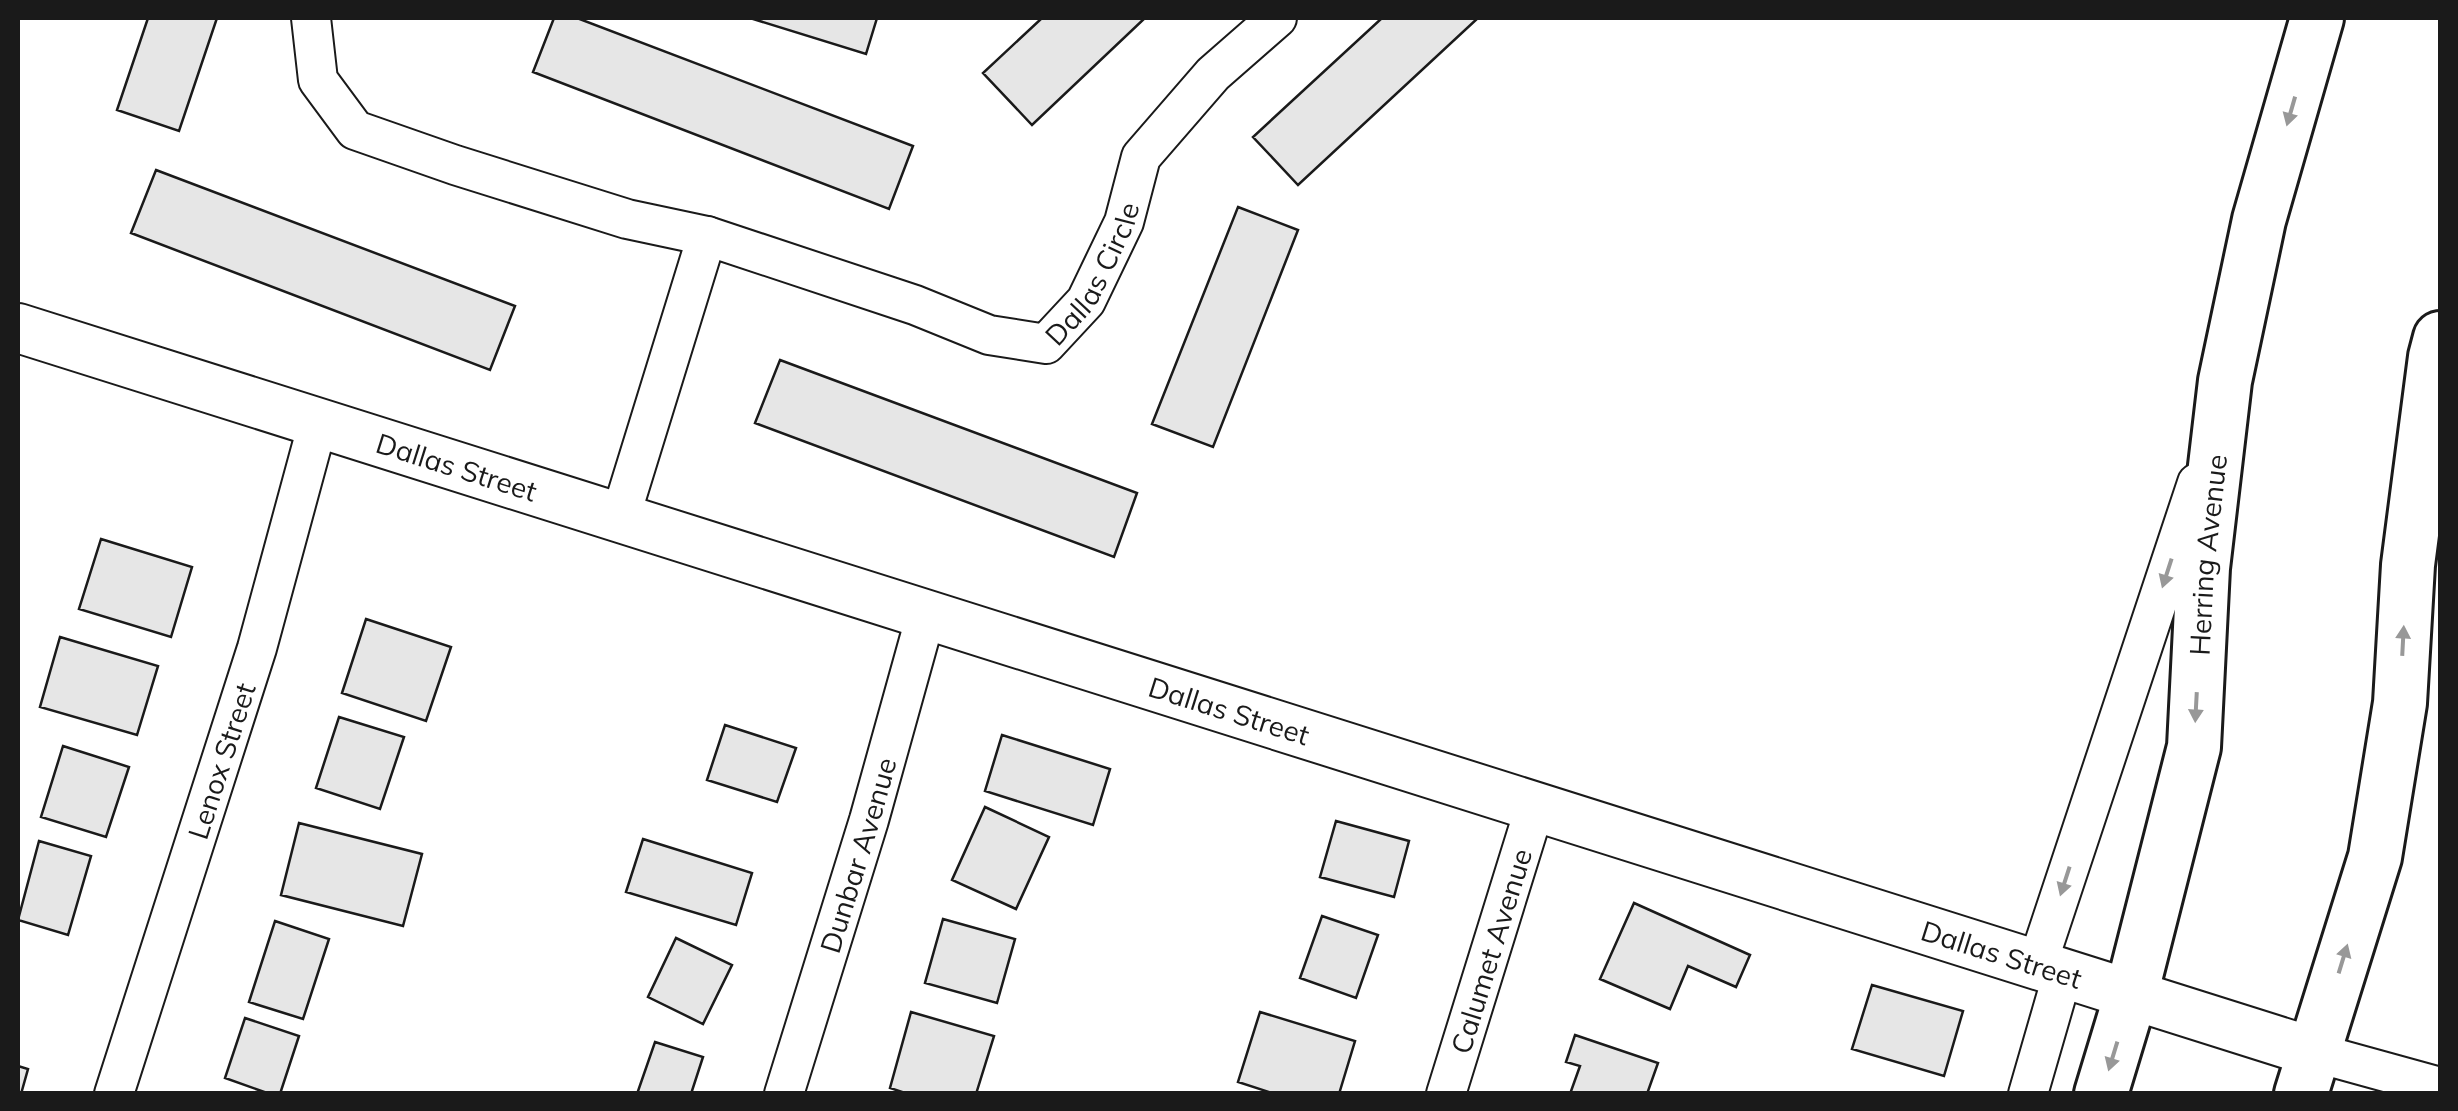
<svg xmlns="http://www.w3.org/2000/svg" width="2458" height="1111" viewBox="0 0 2458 1111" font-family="Mulish,sans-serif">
<rect width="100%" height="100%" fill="#fff"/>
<path fill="#e6e6e6" stroke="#1a1a1a" stroke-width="2.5" d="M148,18h69l-38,113 -62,-21z
M554,18h23l336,128 -24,63 -356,-137z
M750,18h127l-11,36z
M1042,18h103l-113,107 -49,-52z
M1382,18h96l-180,167 -45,-48z
M156,170l359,136 -25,64 -359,-137z
M1238,207l60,23 -85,217 -61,-23z
M780,360l357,133 -23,64 -359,-134z
M101,539l91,28 -21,70 -92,-28z
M366,619l85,28 -25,74 -84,-28z
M60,637l98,29 -21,69 -97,-28z
M339,717l65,20 -24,72 -64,-21z
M725,725l71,23 -19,54 -70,-22z
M1002,735l108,34 -17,56 -108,-34z
M63,746l66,21 -23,70 -65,-20z
M985,807l64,30 -33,72 -64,-29z
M1336,821l73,20 -15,56 -74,-20z
M299,823l123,31 -19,72 -122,-31z
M643,839l109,34 -16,52 -110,-33z
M39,841l52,15 -23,79 -50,-15z
M1634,903l116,52 -14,32 -48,-21 -18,43 -70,-30z
M1322,916l56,19 -22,63 -56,-20z
M943,919l72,20 -18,64 -72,-20z
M275,921l54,18 -26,80 -54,-17z
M676,938l56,27 -29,59 -55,-27z
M1872,985l91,26 -19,65 -92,-27z
M911,1012l83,24 -18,58h-68l-18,-6z
M1260,1012l95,29 -16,53h-64l-37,-12z
M245,1018l54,18 -19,58h-10l-45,-16z
M1575,1035l83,28 -11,31h-77l10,-28 -14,-4z
M655,1042l48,15 -12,37h-54z
M18,1066l10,3 -7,25h-3z"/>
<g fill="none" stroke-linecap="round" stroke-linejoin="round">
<defs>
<g id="minor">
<path id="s1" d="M311,18l7,62 37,50 100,35 172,54 80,17 208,69 74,30 57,9 40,-43 38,-79 17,-65 72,-83 64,-56"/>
<path d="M620,518l87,-282"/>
<path d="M2037,965l160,-482"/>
<path d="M2313,1052l127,35"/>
<path id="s2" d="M114,1094l143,-446 61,-225"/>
<path id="s3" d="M784,1094l85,-274 57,-205"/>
<path id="s4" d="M1446,1094l89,-287"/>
<path d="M2028,1094l35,-121"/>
</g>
<g id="tertiary">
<path id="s5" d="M18,328l2295,724"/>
</g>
<g id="secondary">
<path id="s6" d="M2101,1094l30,-99 63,-248 9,-179 22,-187 34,-161 58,-202"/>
<path d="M2301,1094l74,-237 25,-154 8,-138 27,-208 5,-19"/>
</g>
</defs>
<use href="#minor" stroke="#1a1a1a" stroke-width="42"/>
<use href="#tertiary" stroke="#1a1a1a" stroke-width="52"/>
<use href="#secondary" stroke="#1a1a1a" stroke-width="58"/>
<use href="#minor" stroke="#fff" stroke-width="38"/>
<use href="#tertiary" stroke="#fff" stroke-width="48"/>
<use href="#secondary" stroke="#fff" stroke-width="52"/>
</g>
<defs><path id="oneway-solid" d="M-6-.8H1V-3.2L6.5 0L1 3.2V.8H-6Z" transform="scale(2.5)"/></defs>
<g fill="#989898">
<use href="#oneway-solid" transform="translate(2291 111) rotate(106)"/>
<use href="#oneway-solid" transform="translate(2167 573) rotate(108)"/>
<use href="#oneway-solid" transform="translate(2403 641) rotate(-87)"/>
<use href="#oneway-solid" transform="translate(2196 707) rotate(93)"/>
<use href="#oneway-solid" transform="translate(2065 881) rotate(108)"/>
<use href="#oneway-solid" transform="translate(2343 959) rotate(-73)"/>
<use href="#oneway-solid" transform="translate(2113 1056) rotate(107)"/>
</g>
<g text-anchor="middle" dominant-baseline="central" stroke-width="8" stroke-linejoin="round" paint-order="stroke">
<g font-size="28" fill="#1a1a1a" stroke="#fff">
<text stroke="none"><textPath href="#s1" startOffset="935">Dallas Circle</textPath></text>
<text stroke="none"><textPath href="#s5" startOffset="460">Dallas Street</textPath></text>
<text stroke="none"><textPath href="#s6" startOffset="552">Herring Avenue</textPath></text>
<text stroke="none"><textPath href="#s5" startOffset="1270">Dallas Street</textPath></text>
<text stroke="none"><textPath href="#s2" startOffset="350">Lenox Street</textPath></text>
<text stroke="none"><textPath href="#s3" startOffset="250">Dunbar Avenue</textPath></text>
<text stroke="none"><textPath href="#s4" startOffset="150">Calumet Avenue</textPath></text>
<text stroke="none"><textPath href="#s5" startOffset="2080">Dallas Street</textPath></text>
</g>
</g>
<rect width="2458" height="1111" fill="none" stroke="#1a1a1a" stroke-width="40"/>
</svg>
